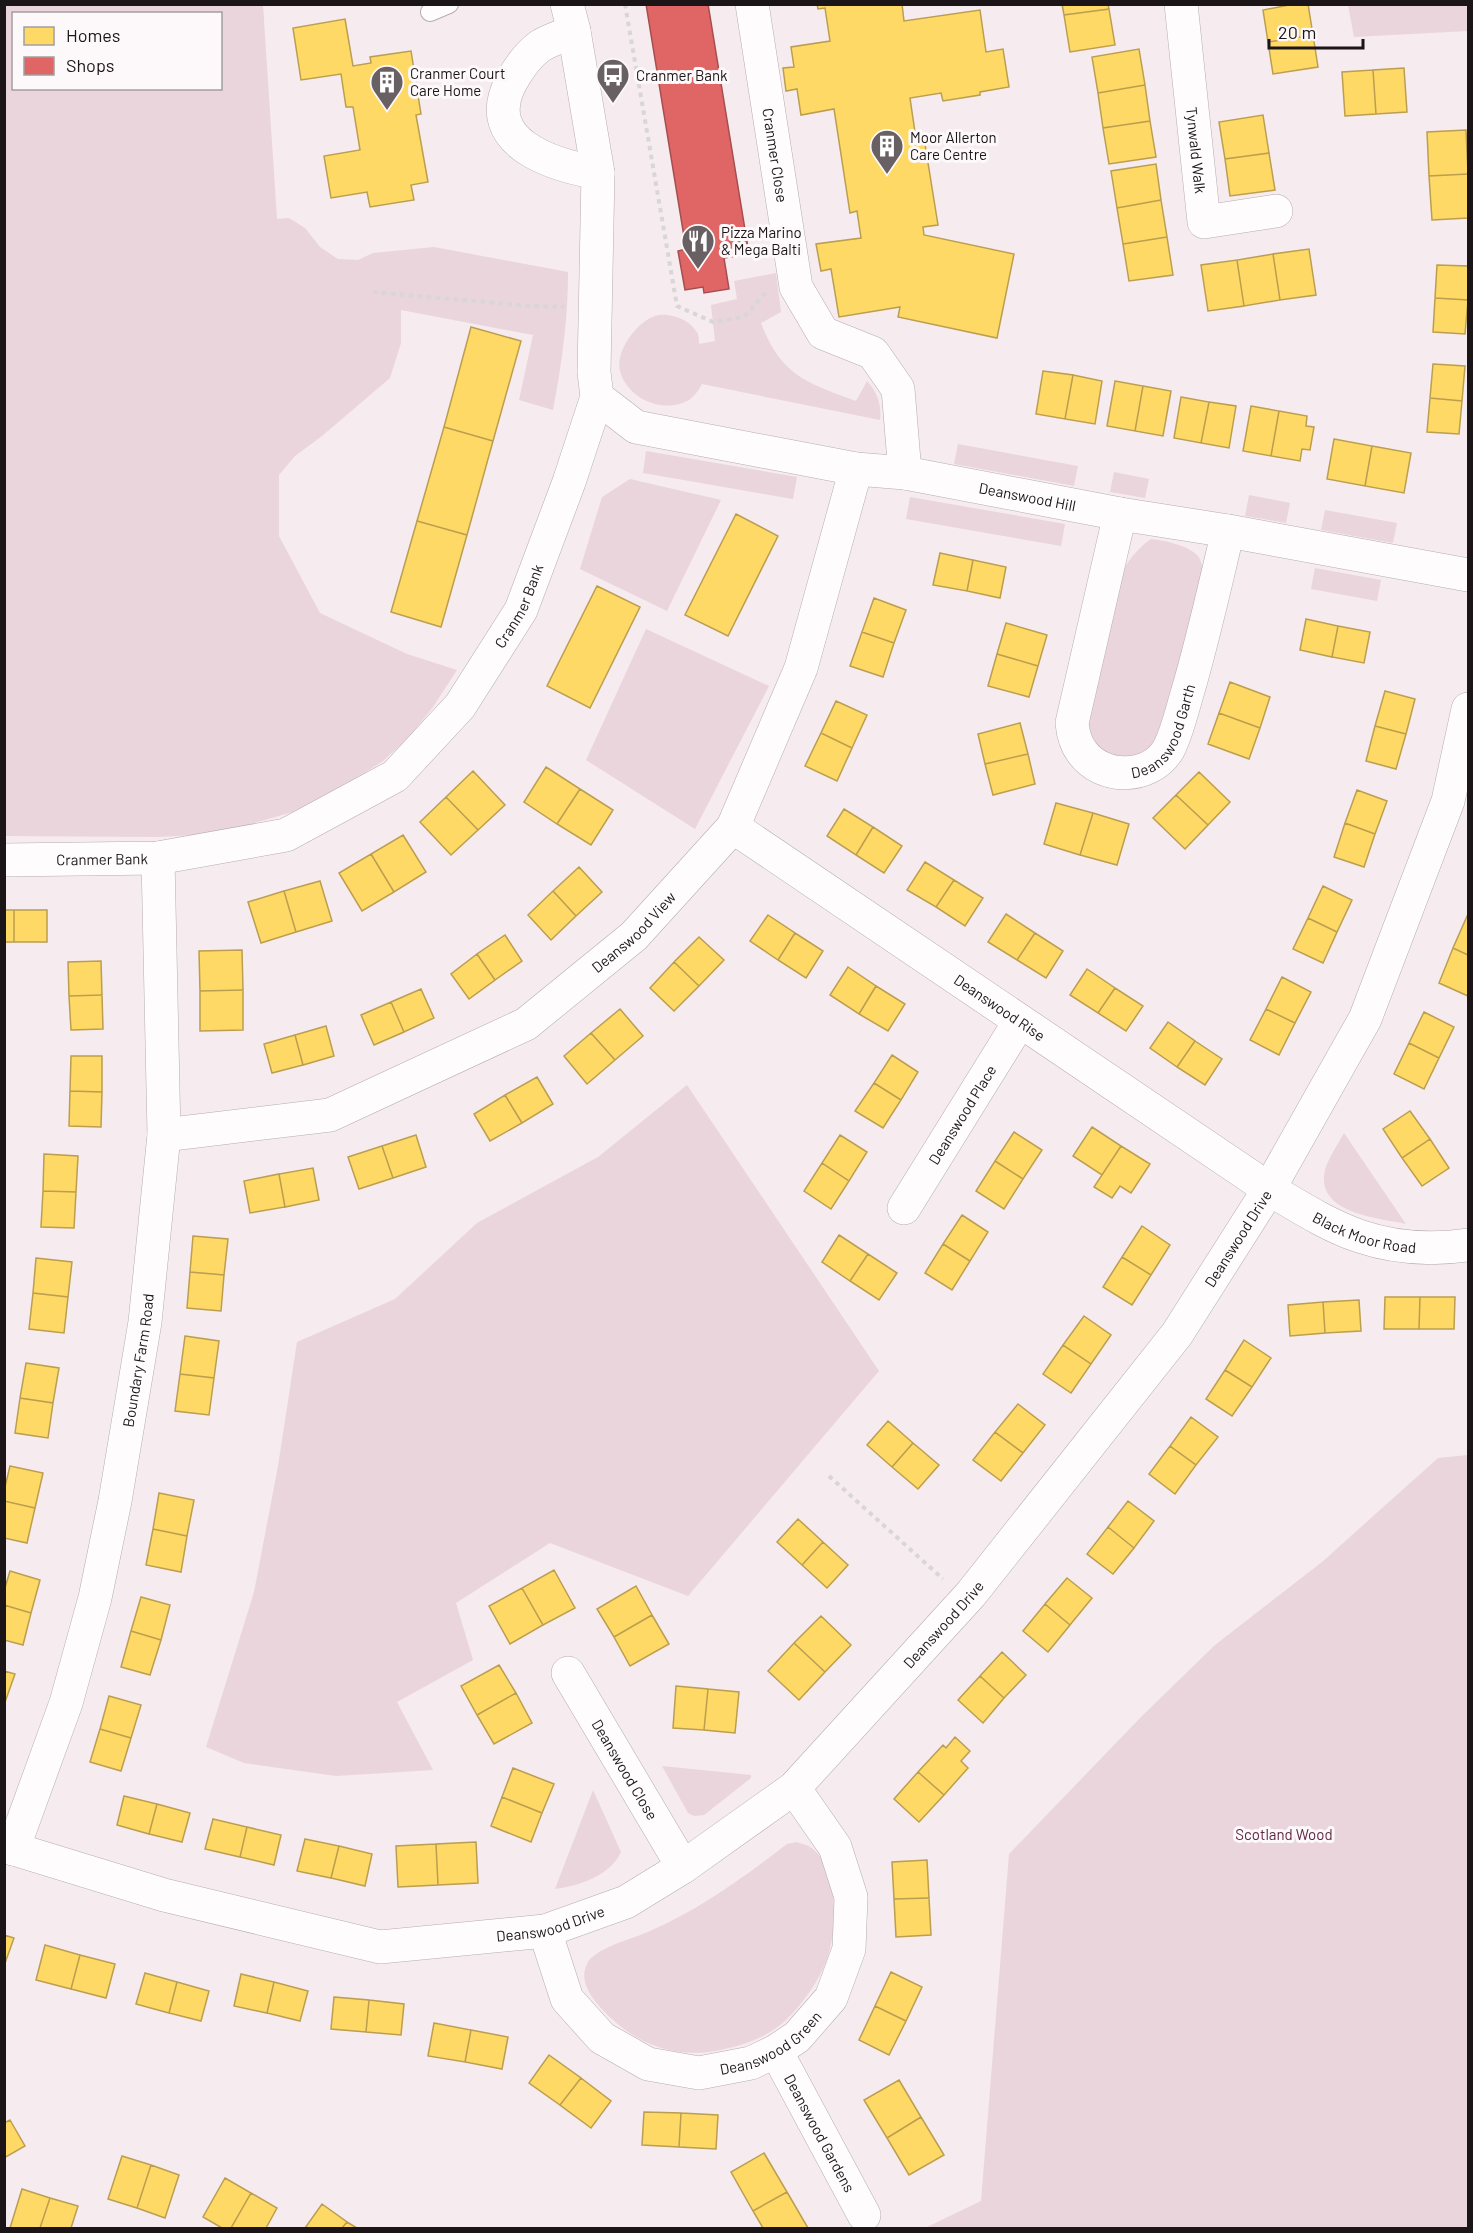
<svg xmlns="http://www.w3.org/2000/svg" width="1473" height="2233" viewBox="0 0 1473 2233" font-family="Barlow,sans-serif">
<rect width="100%" height="100%" fill="#f6ebee"/>
<path fill="#ead5dc" fill-rule="evenodd" d="M5,5h258l14,214 12,-1 16,10 15,19 18,12 20,1 15,-7 61,-6 134,25c0,47 -6,91 -15,138l-34,-10 14,-65 -132,-25v33l-11,35 -68,58 -27,20 -16,19v61l41,77 87,41 50,16 -24,37 -23,29 -27,25 -69,45 -81,23 -39,6 -35,2 -154,-1zM14,14h206v74h-206z
M1348,5h120v26l-114,6z
M776,273l5,39 -20,11c20,53 46,60 95,78l11,-20c10,11 15,24 13,39l-178,-36c-3,6 -9,14 -15,17 -25,13 -60,-3 -67,-30 -5,-20 17,-49 35,-55 13,-4 34,3 41,15 3,3 3,8 3,13l16,-3 -4,-36 26,-6 -3,-18z
M958,444l120,22 -4,20 -120,-22z
M646,451l151,26 -4,22 -150,-26z
M1114,472l35,7 -4,19 -35,-6z
M630,479l91,21 -54,111 -87,-42 22,-72z
M1249,495l41,8 -4,20 -41,-7z
M910,497l155,27 -4,22 -155,-27z
M1325,510l72,13 -4,20 -72,-13z
M1151,539c15,2 37,6 47,17 3,4 4,10 5,14l-39,149c-14,34 -13,33 -49,42l-26,-19 -4,-23 35,-143c8,-16 17,-27 31,-37z
M1315,568l66,12 -4,21 -66,-12z
M646,629l123,57 -74,143 -109,-69z
M687,1085l192,286 -191,225 -138,-53 -94,60 17,57 -76,42 36,68 -97,6 -92,-13 -38,-16 48,-155 24,-126 19,-124 98,-43 82,-76 121,-66z
M1344,1133l62,91c-27,-6 -85,-10 -82,-48 1,-14 13,-30 20,-43z
M1468,1455v773h-543l56,-27 28,-347 133,-138 73,-71 107,-83 116,-104z
M662,1766l89,9v3l-47,37 -10,1 -6,-3z
M593,1790l28,62c-10,23 -42,34 -66,37z
M797,1842c4,2 9,2 13,5 26,16 27,71 21,97 -5,28 -26,58 -46,77 -20,18 -45,25 -70,30 -38,7 -76,-6 -104,-33 -14,-13 -34,-34 -24,-54 7,-16 46,-25 63,-33 50,-22 94,-54 137,-87z"/>
<path fill="#ffd966" stroke="#bb9e4f" stroke-width="1.5" d="M817,4h85l2,17 76,-11 6,42 17,-3 6,38 -29,5v3l-37,6 -2,-8 -31,5 6,41 8,-1 14,87 -15,2 1,8 90,19 -17,84 -99,-21 2,-10 -61,10 -8,-48 -10,2 -5,-27 45,-6 -4,-27 -7,2 -16,-104 -33,6 -4,-26 -11,2 -3,-23 11,-1 -3,-20 39,-6 -5,-33 -7,1z
M1062,4h46l1,5 -45,6z
M1294,4h14l5,31 -45,7 -5,-32z
M1109,9l6,36 -45,7 -6,-37z
M345,19l8,47 18,-3 -1,-6 41,-6 10,63 -5,1 12,67 -17,3 3,15 -44,7 -3,-15 -36,6 -7,-42 36,-6 -7,-43h-7l-5,-33 -40,6 -8,-52z
M1313,35l5,32 -45,7 -5,-32z
M1139,49l6,36 -47,8 -6,-36z
M1404,68l3,44 -31,2 -3,-44z
M1373,70l3,44 -31,2 -3,-44z
M1145,85l5,36 -47,7 -5,-35z
M1263,115l6,38 -44,6 -6,-37z
M1150,121l6,36 -47,7 -6,-36z
M1466,130l2,44 -39,2 -2,-44z
M1269,153l6,37 -45,6 -5,-37z
M1156,164l5,36 -44,8 -6,-37z
M1468,174v44l-36,2 -3,-44z
M1161,200l6,37 -44,7 -6,-36z
M1167,237l6,38 -44,6 -6,-37z
M1309,249l7,46 -36,5 -7,-46z
M1273,254l7,46 -36,6 -7,-46z
M1237,260l7,46 -36,5 -7,-46z
M1437,265l31,1v34l-33,-2z
M1435,298l33,2 -3,34 -32,-2z
M471,327l50,14 -28,100 -49,-14z
M1433,364l32,2 -3,35 -32,-3z
M1043,371l30,4 -8,44 -29,-5z
M1073,375l29,6 -7,43 -30,-5z
M1115,381l28,5 -8,45 -28,-5z
M1143,386l28,5 -8,45 -28,-5z
M1181,397l28,5 -8,41 -27,-5z
M1430,398l32,3 -3,33 -32,-2z
M1209,402l27,4 -7,42 -28,-5z
M1251,406l28,5 -8,45 -28,-5z
M1279,411l28,5 -1,10 8,1 -4,23 -8,-1 -2,12 -29,-5z
M444,427l49,14 -26,94 -50,-14z
M1334,439l38,7 -7,40 -38,-7z
M1372,446l39,7 -7,40 -39,-7z
M736,514l42,22 -50,100 -43,-21z
M417,521l50,14 -26,92 -50,-15z
M940,553l33,7 -6,31 -34,-6z
M973,560l33,7 -6,31 -33,-7z
M597,586l43,21 -50,101 -43,-22z
M874,598l32,12 -12,33 -32,-11z
M1306,619l32,7 -6,31 -32,-7z
M1006,623l41,12 -9,31 -41,-12z
M1338,626l32,6 -6,31 -32,-6z
M862,632l32,11 -11,34 -33,-11z
M997,654l41,12 -9,31 -41,-11z
M1230,682l40,15 -10,31 -41,-15z
M1385,691l30,8 -9,35 -31,-8z
M836,701l31,14 -15,33 -31,-15z
M1219,713l41,15 -11,31 -41,-15z
M1020,723l8,31 -43,10 -7,-30z
M1375,726l31,8 -10,35 -30,-8z
M821,733l31,15 -15,33 -32,-15z
M1028,754l7,30 -42,11 -8,-31z
M546,767l34,22 -23,35 -33,-22z
M473,771l32,34 -27,25 -32,-33z
M1199,772l31,30 -22,23 -32,-30z
M580,789l33,21 -22,35 -34,-21z
M1357,790l30,11 -12,33 -30,-11z
M1176,795l32,30 -23,24 -32,-31z
M446,797l32,33 -27,25 -31,-33z
M1056,803l37,10 -13,42 -36,-11z
M844,809l29,18 -17,28 -29,-19z
M1093,813l36,11 -12,41 -37,-10z
M1345,823l30,11 -11,33 -30,-10z
M873,827l29,19 -18,27 -28,-18z
M403,835l23,37 -32,20 -23,-38z
M371,854l23,38 -32,19 -23,-38z
M925,862l29,18 -18,27 -29,-17z
M579,867l23,25 -26,24 -23,-25z
M954,880l29,18 -18,28 -29,-19z
M320,881l12,40 -36,11 -12,-41z
M1323,886l29,14 -15,32 -29,-14z
M284,891l12,41 -35,11 -13,-41z
M553,891l23,25 -25,24 -23,-25z
M4,910h10v32h-10z
M14,910h33v32h-33z
M1006,914l29,19 -18,27 -29,-18z
M1468,914v41l-15,-7z
M768,915l27,18 -17,27 -28,-19z
M1308,918l29,14 -14,31 -30,-14z
M795,933l28,18 -17,27 -28,-18z
M1035,933l28,18 -17,27 -29,-18z
M505,935l17,26 -27,19 -18,-26z
M699,937l25,23 -25,26 -25,-24z
M1453,948l15,7v41l-29,-13z
M242,950l1,40 -43,1 -1,-40z
M477,954l18,26 -26,19 -18,-25z
M101,961l1,34 -33,1 -1,-34z
M674,962l25,24 -25,25 -24,-23z
M848,967l28,19 -17,28 -29,-19z
M1087,969l28,19 -17,25 -28,-18z
M1282,977l29,15 -16,31 -29,-14z
M876,986l29,18 -17,27 -29,-17z
M1115,988l28,18 -17,25 -28,-18z
M421,989l13,29 -30,14 -13,-30z
M243,990v40l-43,1v-40z
M102,995l1,34 -32,1 -2,-34z
M391,1002l13,30 -30,13 -13,-30z
M620,1009l23,27 -28,24 -24,-27z
M1266,1009l29,14 -16,32 -29,-15z
M1424,1012l30,15 -15,31 -30,-15z
M1168,1022l27,19 -18,26 -27,-19z
M326,1026l8,30 -31,9 -8,-30z
M591,1033l24,27 -28,24 -23,-28z
M295,1035l8,30 -31,8 -8,-29z
M1195,1041l27,18 -17,26 -28,-18z
M1409,1043l30,15 -15,31 -30,-15z
M892,1055l26,17 -17,28 -27,-17z
M71,1056h31v36l-32,-1z
M537,1077l16,27 -31,19 -17,-28z
M874,1083l27,17 -18,28 -28,-17z
M70,1091l32,1 -1,35 -32,-1z
M505,1095l17,28 -32,18 -16,-27z
M1410,1111l20,28 -28,19 -19,-29z
M1092,1127l29,19 -19,29 -29,-19z
M1014,1132l28,18 -19,29 -28,-18z
M416,1135l10,32 -33,11 -11,-32z
M840,1135l27,17 -18,29 -27,-18z
M1430,1139l19,29 -27,18 -20,-28z
M382,1146l11,32 -34,11 -11,-32z
M1121,1146l29,18 -19,29 -11,-7 -8,12 -18,-11z
M44,1154l34,2 -2,36 -33,-1z
M995,1161l28,18 -19,30 -28,-18z
M822,1163l27,18 -18,28 -27,-18z
M313,1168l6,32 -34,7 -6,-33z
M279,1174l6,33 -35,6 -6,-32z
M43,1191l33,1 -2,36 -33,-1z
M962,1215l26,17 -18,29 -27,-17z
M1142,1226l28,19 -19,30 -29,-18z
M839,1235l29,19 -18,27 -28,-19z
M193,1236l35,3 -4,36 -34,-3z
M943,1244l27,17 -18,29 -27,-17z
M868,1254l29,19 -18,27 -29,-19z
M1122,1257l29,18 -19,30 -29,-18z
M36,1258l36,4 -4,35 -35,-4z
M190,1272l34,3 -3,36 -34,-3z
M33,1293l35,4 -4,36 -35,-4z
M1385,1297h35l-1,32h-35z
M1420,1297h35l-1,32h-35z
M1359,1300l2,31 -36,2 -2,-31z
M1323,1302l2,31 -35,3 -2,-31z
M1084,1316l27,19 -20,29 -28,-19z
M185,1336l34,5 -5,37 -34,-4z
M1244,1340l27,18 -19,29 -27,-17z
M1063,1345l28,19 -20,29 -28,-19z
M26,1363l33,5 -6,35 -33,-5z
M1225,1370l27,17 -20,29 -26,-17z
M180,1374l34,4 -5,37 -34,-4z
M20,1398l33,5 -5,35 -33,-5z
M1018,1404l27,21 -22,28 -28,-21z
M1191,1417l27,20 -22,28 -26,-19z
M888,1421l25,22 -21,24 -25,-22z
M995,1432l28,21 -22,28 -28,-21z
M913,1443l26,22 -21,24 -26,-22z
M1170,1446l26,19 -21,29 -26,-20z
M10,1466l33,7 -8,35 -31,-7v-10z
M159,1493l35,7 -7,36 -34,-7z
M4,1501l31,7 -8,35 -23,-5z
M1128,1501l26,20 -20,27 -26,-21z
M798,1519l25,23 -21,23 -25,-23z
M1108,1527l26,21 -21,26 -26,-20z
M153,1529l34,7 -6,36 -35,-7z
M823,1542l25,23 -21,23 -25,-23z
M554,1570l21,38 -32,17 -21,-37z
M10,1571l30,9 -9,33 -27,-8v-14z
M1067,1578l25,20 -22,27 -25,-21z
M636,1586l16,29 -38,22 -17,-28z
M522,1588l21,37 -33,19 -21,-38z
M141,1597l29,8 -9,35 -30,-9z
M1045,1604l25,21 -22,27 -25,-21z
M4,1605l27,8 -8,32 -19,-5z
M652,1615l17,29 -39,22 -16,-29z
M821,1616l30,29 -26,27 -31,-29z
M131,1631l30,9 -11,35 -29,-8z
M794,1643l31,29 -26,28 -31,-29z
M1002,1652l24,23 -22,23 -24,-22z
M499,1665l17,28 -39,22 -16,-29z
M4,1671l11,3 -11,31z
M980,1676l24,22 -21,25 -25,-23z
M676,1686l32,3 -4,41 -31,-2z
M708,1689l31,3 -4,41 -31,-3z
M516,1693l16,30 -38,21 -17,-29z
M109,1696l32,9 -10,33 -31,-9z
M100,1729l31,9 -10,33 -31,-9z
M955,1737l15,14 -9,10 7,7 -24,27 -26,-23 25,-27 3,3z
M513,1768l41,16 -12,29 -40,-16z
M918,1772l26,23 -25,27 -25,-23z
M124,1796l33,8 -8,30 -32,-9z
M502,1797l40,16 -11,29 -40,-16z
M157,1804l33,9 -8,29 -33,-8z
M213,1819l34,8 -7,30 -35,-8z
M247,1827l34,8 -7,30 -34,-8z
M305,1839l34,7 -8,32 -34,-7z
M476,1842l2,41 -40,2 -2,-41z
M436,1844l2,41 -40,2 -2,-41z
M339,1846l33,8 -7,32 -34,-8z
M927,1860l2,38 -35,1 -2,-37z
M929,1898l2,37 -35,2 -2,-38z
M4,1935l10,3 -10,28z
M45,1945l35,10 -9,34 -35,-9z
M80,1955l35,9 -9,34 -35,-9z
M891,1972l31,15 -16,34 -31,-15z
M145,1973l32,9 -8,31 -33,-9z
M241,1974l33,8 -7,31 -33,-7z
M177,1982l32,9 -8,30 -32,-8z
M274,1982l34,9 -8,30 -33,-8z
M334,1997l35,3 -3,32 -35,-3z
M369,2000l35,4 -3,31 -35,-3z
M875,2006l31,15 -17,34 -30,-15z
M434,2023l37,7 -6,32 -37,-6z
M471,2030l37,7 -6,32 -37,-7z
M549,2055l32,23 -21,27 -31,-22z
M581,2078l30,23 -20,27 -31,-23z
M899,2080l22,37 -34,21 -23,-38z
M644,2112l37,1 -2,34 -37,-2z
M681,2113l37,2 -2,34 -37,-2z
M921,2117l23,38 -35,20 -22,-37z
M10,2120l15,26 -21,12v-35z
M764,2153l23,39 -34,19 -22,-39z
M122,2156l29,9 -14,43 -29,-9z
M151,2165l28,10 -14,43 -28,-10z
M225,2178l26,15 -20,35h-9l-19,-11z
M22,2189l28,9 -10,30h-30z
M787,2192l21,36h-45l-10,-17z
M251,2193l26,15 -11,20h-35z
M50,2198l28,8 -7,22h-31z
M322,2204l25,18 -5,6h-37z
M347,2222l10,6h-15z"/>
<path fill="#e06666" stroke="#a54e4f" stroke-width="1.5" d="M646,4h62l41,250 -25,4 5,31 -25,4 -1,-6 -18,3 -7,-39 8,-2z"/>
<g fill="none" stroke-linecap="round" stroke-linejoin="round">
<defs>
<path id="lane" d="M430,12l19,-8"/>
<g id="street">
<path id="s1" d="M752,4l44,283 27,46 50,20 25,36 7,84"/>
<path id="s2" d="M1181,4l23,218 72,-11"/>
<path d="M574,31c-11,5 -24,9 -34,15 -12,9 -22,23 -29,36 -32,61 42,83 87,91"/>
<path id="s3" d="M597,397l39,30 220,42 49,4 215,41 108,17 240,44"/>
<path id="s4" d="M1120,514l-48,209c1,11 3,20 10,29 20,28 67,28 86,-2 8,-14 14,-39 19,-56 16,-54 28,-109 41,-163"/>
<path id="s5" d="M733,827l536,362c29,17 58,36 90,47 35,12 74,14 109,9"/>
<path id="s6" d="M4,860l154,-2 128,-23 109,-59 65,-70 61,-96 48,-128 28,-85 -3,-25 4,-199 -24,-142 -7,-27"/>
<path id="s7" d="M164,1135l166,-20 196,-91 108,-88 99,-109 68,-159 55,-199"/>
<path id="s8" d="M904,1208l116,-187"/>
<path id="s9" d="M568,1673l115,194"/>
<path id="s10" d="M4,1846l160,49 216,52 165,-16 81,-29 57,-35 111,-79 177,-194 206,-260 92,-145 96,-170 83,-218 20,-92"/>
<path id="s11" d="M13,1849l53,-146 29,-105 20,-97 30,-179 19,-187 -6,-277"/>
<path id="s12" d="M545,1931l22,68 35,39 46,26 51,9 52,-10 25,-12 21,-14 34,-39 18,-49 2,-52 -16,-50 -41,-59"/>
<path id="s13" d="M776,2051l88,164"/>
</g>
</defs>
<use href="#lane" stroke="#b5adaf" stroke-width="20"/>
<use href="#street" stroke="#b5adaf" stroke-width="34"/>
<path stroke="#d8d6d6" stroke-width="4" stroke-dasharray="4.5 4.5" stroke-linecap="butt" d="M625,4l52,302 36,16 31,-5 21,-24
M373,292l157,14 34,1
M829,1476l114,103"/>
<use href="#lane" stroke="#fefcfc" stroke-width="18"/>
<use href="#street" stroke="#fefcfc" stroke-width="33"/>
</g>
<defs>
<symbol id="bus-pin" viewBox="-11 -11 22 30"><path d="M0 17L-7.5 6A9.5 9.5 0 1 1 7.5 6Z" fill="#686063" stroke="#fdf9fa"/><path d="M-5-6H5V4H4V6H2V4H-2V6H-4V4H-5ZM-3.5-4V0h7V-4ZM-3.5 1.2v1.5H-2V1.2ZM2 1.2v1.5H3.5V1.2Z" fill="#fff"/></symbol>
<symbol id="building-pin" viewBox="-11 -11 22 30"><path d="M0 17L-7.5 6A9.5 9.5 0 1 1 7.5 6Z" fill="#686063" stroke="#fdf9fa"/><path d="M-4-6H4V6H1V3H-1V6H-4ZM-2.5-4.3h1.7v1.8h-1.7ZM.8-4.3h1.7v1.8H.8ZM-2.5-1h1.7V.8h-1.7ZM.8-1h1.7V.8H.8Z" fill="#fff"/></symbol>
<symbol id="restaurant-pin" viewBox="-11 -11 22 30"><path d="M0 17L-7.5 6A9.5 9.5 0 1 1 7.5 6Z" fill="#686063" stroke="#fdf9fa"/><path d="M-5-6h1v4h1v-4h1v4h1v-4h1v5L-1.5 .5V6h-2V.5L-5-1ZM5-6V6H3V1.5H1.5Q1.5-4 5-6Z" fill="#fff"/></symbol>
</defs>
<g fill-rule="evenodd">
<use href="#bus-pin" x="594" y="56" width="38" height="52"/>
<use href="#building-pin" x="368" y="63" width="38" height="52"/>
<use href="#building-pin" x="868" y="127" width="38" height="52"/>
<use href="#restaurant-pin" x="679" y="222" width="38" height="52"/>
</g>
<g text-anchor="middle" dominant-baseline="central" stroke-width="6" stroke-linejoin="round" paint-order="stroke">
<g font-size="15" fill="#1c1518" stroke="#fdf9fa" text-anchor="start">
<text x="410" y="73">Cranmer Court<tspan x="410" dy="17">Care Home</tspan></text>
<text x="636" y="75">Cranmer Bank</text>
<text x="910" y="137">Moor Allerton<tspan x="910" dy="17">Care Centre</tspan></text>
<text x="721" y="232">Pizza Marino<tspan x="721" dy="17">&amp; Mega Balti</tspan></text>
</g>
<g font-size="15" fill="#1c1518" stroke="#fdf9fa">
<text stroke="none"><textPath href="#s2" startOffset="147">Tynwald Walk</textPath></text>
<text stroke="none"><textPath href="#s1" startOffset="153">Cranmer Close</textPath></text>
<text stroke="none"><textPath href="#s3" startOffset="447">Deanswood Hill</textPath></text>
<text stroke="none"><textPath href="#s6" startOffset="620">Cranmer Bank</textPath></text>
<text stroke="none"><textPath href="#s4" startOffset="358">Deanswood Garth</textPath></text>
<text stroke="none"><textPath href="#s6" startOffset="98">Cranmer Bank</textPath></text>
<text stroke="none"><textPath href="#s7" startOffset="525">Deanswood View</textPath></text>
<text stroke="none"><textPath href="#s5" startOffset="322">Deanswood Rise</textPath></text>
<text stroke="none"><textPath href="#s8" startOffset="110">Deanswood Place</textPath></text>
<text stroke="none"><textPath href="#s5" startOffset="753">Black Moor Road</textPath></text>
<text stroke="none"><textPath href="#s10" startOffset="1552">Deanswood Drive</textPath></text>
<text stroke="none"><textPath href="#s11" startOffset="506">Boundary Farm Road</textPath></text>
<text stroke="none"><textPath href="#s10" startOffset="1066">Deanswood Drive</textPath></text>
<text stroke="none"><textPath href="#s9" startOffset="112">Deanswood Close</textPath></text>
<text stroke="none"><textPath href="#s10" startOffset="562">Deanswood Drive</textPath></text>
<text stroke="none"><textPath href="#s12" startOffset="308">Deanswood Green</textPath></text>
<text stroke="none"><textPath href="#s13" startOffset="93">Deanswood Gardens</textPath></text>
</g>
<g font-size="15" fill="#5f2740" stroke="#fdf9fa">
<text x="1284" y="1834">Scotland Wood</text>
</g>
</g>
<rect width="1473" height="2233" fill="none" stroke="#1c1518" stroke-width="12"/>
<rect x="12" y="12" width="210" height="78" fill="#fdf9fa" stroke="#a39ea0" stroke-width="1.5"/>
<rect x="24" y="27" width="30" height="18" fill="#ffd966" stroke="#a39ea0" stroke-width="1.5"/>
<text x="66" y="42" font-size="18" fill="#1c1518">Homes</text>
<rect x="24" y="57" width="30" height="18" fill="#e06666" stroke="#a39ea0" stroke-width="1.5"/>
<text x="66" y="72" font-size="18" fill="#1c1518">Shops</text>
<path d="M1269 39v9h94v-9" fill="none" stroke="#1c1518" stroke-width="3"/>
<text x="1278" y="39" font-size="18" fill="#1c1518" stroke="#fdf9fa" stroke-width="4.5" paint-order="stroke">20 m</text>
</svg>
